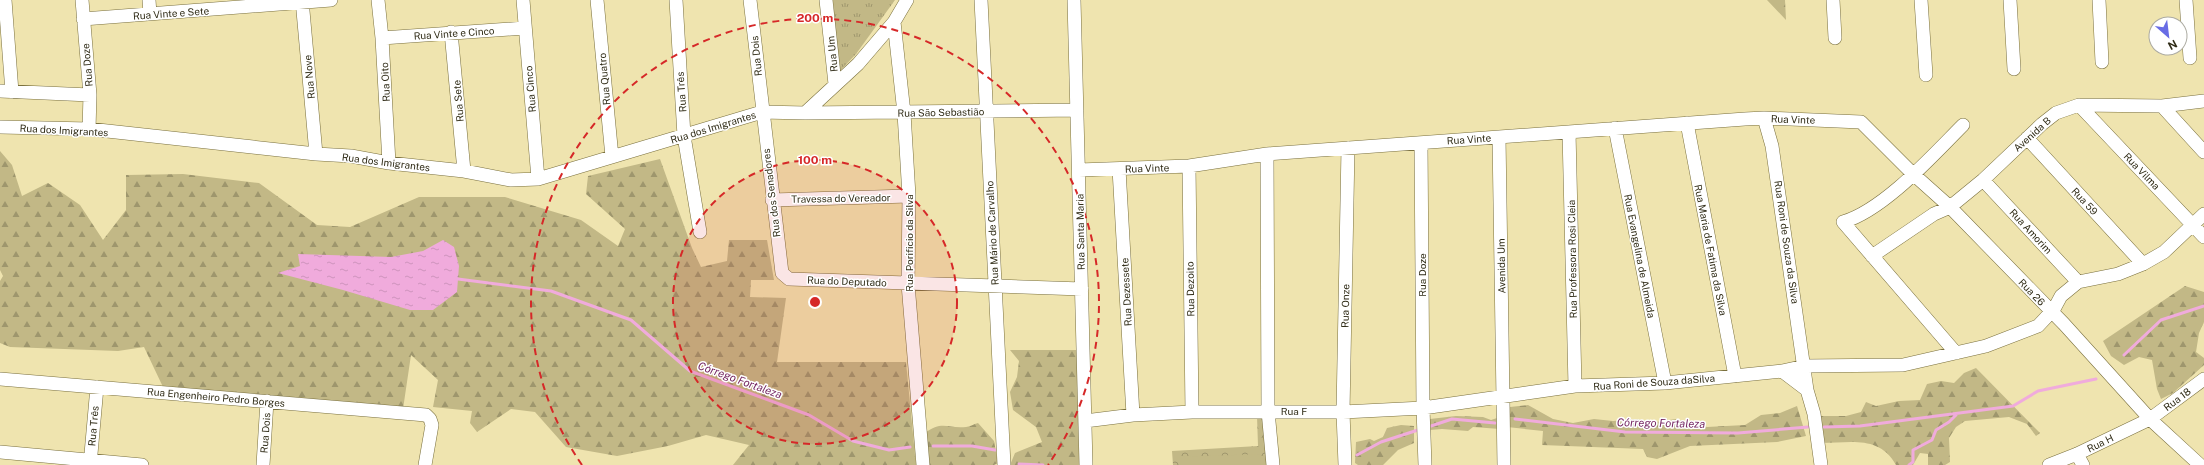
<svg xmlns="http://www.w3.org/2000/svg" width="2204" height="465" viewBox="0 0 2204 465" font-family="'Public Sans',sans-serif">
<defs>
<pattern id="grass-tufts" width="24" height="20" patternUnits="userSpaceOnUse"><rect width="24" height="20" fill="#c2b886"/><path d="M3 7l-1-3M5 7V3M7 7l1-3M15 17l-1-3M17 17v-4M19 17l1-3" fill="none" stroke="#9e966d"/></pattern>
<pattern id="forest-firs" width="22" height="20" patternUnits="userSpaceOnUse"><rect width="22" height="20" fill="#c2b886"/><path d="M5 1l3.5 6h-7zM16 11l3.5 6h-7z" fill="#9e966d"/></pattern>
<pattern id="park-crowns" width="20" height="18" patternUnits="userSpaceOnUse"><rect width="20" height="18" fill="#c2b886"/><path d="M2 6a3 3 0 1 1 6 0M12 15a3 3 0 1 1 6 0" fill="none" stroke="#9e966d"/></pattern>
<pattern id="water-ripples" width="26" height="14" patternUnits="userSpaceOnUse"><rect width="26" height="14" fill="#f0abdc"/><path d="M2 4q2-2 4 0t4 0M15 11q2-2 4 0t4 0" fill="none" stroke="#ce93bc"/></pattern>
</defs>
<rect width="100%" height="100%" fill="#efe4af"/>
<path fill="url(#grass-tufts)" d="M833,0h62l-39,54 -17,18z"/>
<path fill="url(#forest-firs)" d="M1767,0h18l1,20z
M0,151l12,14 10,31 26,-13 32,22 23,35 23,-30v-35l57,-1 76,9 58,42 33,2 69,-30h86l76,23 37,26 7,-17 -39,-35 2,-18 72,-17 32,89 9,19 26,-6 2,-21h38l7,40h-23l-1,17 36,1 -9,64h129l10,103h-183l16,-20 -43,-10 -38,11 -51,10 -51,-9 -31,-35 -24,-3 -34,23 -7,-9 2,-12 -39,-4 5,-27 -27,-25 -8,54 -240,-22 -19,-40 -26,4 -108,-4 -10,-4v-62l3,-5 -3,-6z
M2185,286l19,6v30l-5,11 -3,19 8,6v7l-31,28 -12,6 -4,-10 -5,-29 -13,-3 -15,8 -13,-9 -8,-15z
M1010,350h68l1,115h-69l5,-12 27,-11 -6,-15 -23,-17 -3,-18 7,-15 2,-16z
M1976,368l64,65 -4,3 -9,-12 -18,-7 -44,4 -9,6 -7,11 1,24 -5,3h-17v-11l-8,-1 -7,12h-17c-17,-30 -45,-22 -75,-22l-2,-27h27l15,-4 5,-10 10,4 23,-5 21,-1 7,-16 14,-3 13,2 10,-10z
M1528,405l25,14 20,4 21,-4 19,2 22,-2 21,3 20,-3 31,8 38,-2 16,-10 19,-2 17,-7 9,30 -29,6 -87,4 -33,13 -10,-2 -4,-8 -101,-4 1,-14 -36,-4 3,-20z
M1456,416l27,1 8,3 9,-3v12l-27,-2 -5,4 -26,-2 -12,1v-11z
M978,423l16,18 4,22 -4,2h-66l-3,-32c17,-13 23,-4 41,-6 3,0 8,-3 12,-4z
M1401,425l13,1v17l-16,7 -15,15h-25l-3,-2 1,-21 14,-3 4,2 9,-4 4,-9z"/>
<path fill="url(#park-crowns)" d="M1257,416h4l4,4 4,45h-96l-1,-14 86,-5z"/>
<path fill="#c2b886" d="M1260,454l1,11h-79v-8z"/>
<path fill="url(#water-ripples)" d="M443,240l11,7 5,19 -2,26 -24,18h-23l-67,-20 -65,-17 22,-7 -2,-12 93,3 32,-6z"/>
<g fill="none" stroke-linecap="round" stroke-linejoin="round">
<path stroke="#f0abdc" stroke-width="3" d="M458,279l93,12 80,29 59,51 119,44 44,26 36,9 21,-3
M2124,355l37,-35 43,-14
M1515,419l110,13 113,1 70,-6
M1431,426l21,-7 43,4
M1824,427l36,-1 153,-20 25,-15 58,-12
M933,446h39l23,4
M1357,455l24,-13 37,-12
M1019,464l24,1
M1909,465l4,-3v-12l19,-10 4,-10 13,-8 7,-7"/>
<defs>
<path id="minor" d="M5,0l7,92
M82,0l8,95 -1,34
M149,0l1,14
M302,0l14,154
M378,0l4,38 7,125
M523,0l15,179
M597,0l15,157
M676,0l8,136 16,96
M750,0l32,273 7,6 293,10
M826,0l9,84
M981,0l23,465
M1074,0l12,465
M1833,0l2,38
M1921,0l5,75
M2010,0l4,69
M2099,0l3,62
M2186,0l4,58
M83,19l248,-19
M894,22l10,91 5,83 -1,88 15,181
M451,32l13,139
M382,38l143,-10
M0,91l90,4
M2079,105l125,132
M2162,106l42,46
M805,113l272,-3
M1764,118l8,28 35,244
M1687,123l48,253
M0,127l89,2 227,25 35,2 38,7 75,8 47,9 27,-1 224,-67 43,1 53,-49 36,-42 13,-22
M1615,128l50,255
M1569,132l6,254
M1499,137l5,328
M2027,138l116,126
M1421,143l2,265 2,57
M1267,154l1,257 5,54
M1189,166l3,246
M1119,169l14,246
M1079,170l110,-4 78,-12 478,-35 19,-1 97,4 51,51 38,34 114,117 86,95 50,46
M1983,180l95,102
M772,200l137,-4
M1872,256l62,-42 16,-7 33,-27 59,-56 14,-11 23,-8 83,1 42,-5
M1956,353l-113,-131c41,-12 90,-67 120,-97
M1782,371l25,19 7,24 7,51
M0,379l426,36 4,4 2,6 -7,40
M1085,421l48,-6 59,-3h151l80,-4 152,-22 90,-3 117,-12 23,-5 98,-1 83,-19 52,-20 16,-17 7,-13 17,-14 40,-8 25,-10 21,-12 40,-38
M0,452l142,13
M2077,454l6,11
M90,465l7,-78
M263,465l4,-64
M1345,465l-2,-53 5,-264
M2049,465l28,-11 73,-35 54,-40"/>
</defs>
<use href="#minor" stroke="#7a703e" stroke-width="14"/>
<use href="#minor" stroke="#fff" stroke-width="13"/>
</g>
<circle cx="815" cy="302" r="142" fill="#d62828" fill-opacity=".12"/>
<g fill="none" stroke="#d62828" stroke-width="2" stroke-dasharray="7 5">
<circle cx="815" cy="302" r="142"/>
<path d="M582 465A284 284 0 1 1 1048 465"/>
</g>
<g text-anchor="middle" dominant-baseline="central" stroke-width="3" stroke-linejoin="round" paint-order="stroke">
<g font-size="10" fill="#302c17" stroke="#fff">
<text transform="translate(171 13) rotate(-4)">Rua Vinte e Sete</text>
<text transform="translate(454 33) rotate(-4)">Rua Vinte e Cinco</text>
<text transform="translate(832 54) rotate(-96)">Rua Um</text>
<text transform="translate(756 56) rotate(-96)">Rua Dois</text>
<text transform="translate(87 65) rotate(-95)">Rua Doze</text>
<text transform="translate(309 77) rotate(-95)">Rua Nove</text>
<text transform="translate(604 79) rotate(-95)">Rua Quatro</text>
<text transform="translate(385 82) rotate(-93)">Rua Oito</text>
<text transform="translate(530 89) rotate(-95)">Rua Cinco</text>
<text transform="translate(681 92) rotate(-94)">Rua Três</text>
<text transform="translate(458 101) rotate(-95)">Rua Sete</text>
<text transform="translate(941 112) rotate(-1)">Rua São Sebastião</text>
<text transform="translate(1793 119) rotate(2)">Rua Vinte</text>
<text transform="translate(713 127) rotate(-17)">Rua dos Imigrantes</text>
<text transform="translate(64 130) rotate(3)">Rua dos Imigrantes</text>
<text transform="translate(2032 134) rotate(-42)">Avenida B</text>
<text transform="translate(1469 139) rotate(-4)">Rua Vinte</text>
<text transform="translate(386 162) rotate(7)">Rua dos Imigrantes</text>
<text transform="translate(1147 168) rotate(-2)">Rua Vinte</text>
<text transform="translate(2142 171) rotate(46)">Rua Vilma</text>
<text transform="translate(771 193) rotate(-97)">Rua dos Senadores</text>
<text transform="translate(841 198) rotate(-1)">Travessa do Vereador</text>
<text transform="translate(2085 201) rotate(47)">Rua 59</text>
<text transform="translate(2031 231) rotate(47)">Rua Amorim</text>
<text transform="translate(1080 232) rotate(-91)">Rua Santa Maria</text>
<text transform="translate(992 233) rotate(-93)">Rua Mário de Carvalho</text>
<text transform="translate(1787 242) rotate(82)">Rua Roni de Souza da Silva</text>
<text transform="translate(909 243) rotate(-90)">Rua Porificio da Silva</text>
<text transform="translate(1711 250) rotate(79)">Rua Maria de Fatima da Silva</text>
<text transform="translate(1640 256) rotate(79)">Rua Evangelina de Almeida</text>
<text transform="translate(1572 259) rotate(-91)">Rua Professora Rosi Cleia</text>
<text transform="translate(1501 266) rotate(-91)">Avenida Um</text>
<text transform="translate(1422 275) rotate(-90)">Rua Doze</text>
<text transform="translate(847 281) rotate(2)">Rua do Deputado</text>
<text transform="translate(1190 289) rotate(-91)">Rua Dezoito</text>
<text transform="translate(1126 292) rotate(-93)">Rua Dezessete</text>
<text transform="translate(2032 292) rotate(46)">Rua 26</text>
<text transform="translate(1345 306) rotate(-89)">Rua Onze</text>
<text transform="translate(1654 382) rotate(-4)">Rua Roni de Souza daSilva</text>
<text transform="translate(216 397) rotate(5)">Rua Engenheiro Pedro Borges</text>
<text transform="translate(2177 399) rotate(-37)">Rua 18</text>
<text x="1294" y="411">Rua F</text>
<text transform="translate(93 426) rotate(-85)">Rua Três</text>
<text transform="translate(265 433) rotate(-86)">Rua Dois</text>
<text transform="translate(2100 443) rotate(-26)">Rua H</text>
</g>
<g font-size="11" font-style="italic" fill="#742662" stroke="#fff">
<text transform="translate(740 380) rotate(20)">Córrego Fortaleza</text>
<text transform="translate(1661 423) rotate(1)">Córrego Fortaleza</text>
</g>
</g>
<circle cx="815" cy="302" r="6" fill="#d62828" stroke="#fff" stroke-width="2"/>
<g font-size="12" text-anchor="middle" font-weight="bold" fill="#d62828" stroke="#fff" stroke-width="3" stroke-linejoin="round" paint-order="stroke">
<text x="815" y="22">200 m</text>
<text x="815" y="164">100 m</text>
</g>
<g transform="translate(2168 36) rotate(152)"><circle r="19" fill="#ffffff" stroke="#acaba2"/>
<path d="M0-3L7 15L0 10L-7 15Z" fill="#686ce5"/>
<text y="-6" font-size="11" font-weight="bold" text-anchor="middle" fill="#302c17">N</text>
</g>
</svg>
